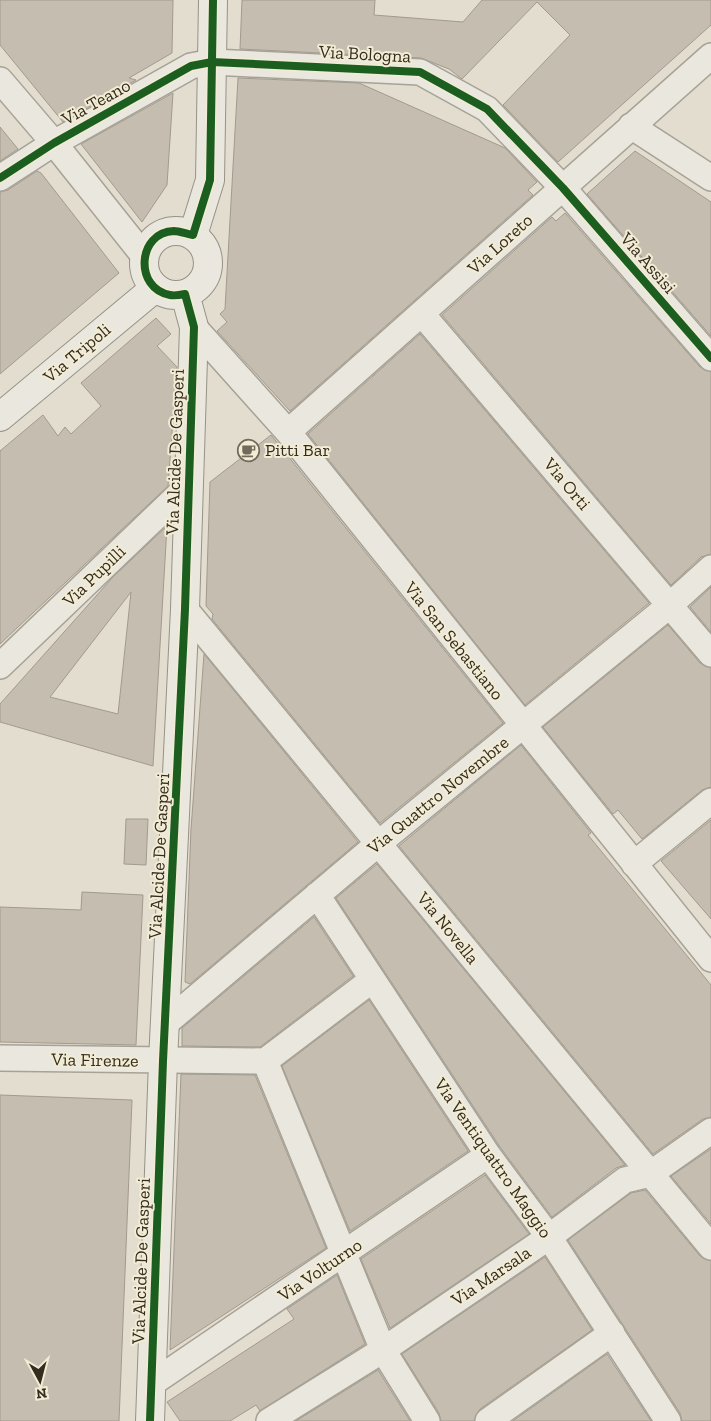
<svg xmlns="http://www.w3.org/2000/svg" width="711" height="1421" viewBox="0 0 711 1421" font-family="'Zilla Slab',serif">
<rect width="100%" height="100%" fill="#e2ddce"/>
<path fill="#c5bdaf" stroke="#a29a8e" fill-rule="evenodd" d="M0,0h173l-1,53 -43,25 7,2 -73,42 -63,-77z
M242,0h133l-1,15 89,7 19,-22h229v25l-153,137 -55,-57 67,-70 -33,-33 -75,77 -13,-10 -28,-11 -181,-9z
M238,78l121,5 146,65 32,34 -9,8 5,5 -243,216 -73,-80 10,-9 -7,-8 5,-5z
M173,93l-6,92 -25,37 -61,-78z
M0,127l18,22 -18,12z
M635,151l76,51v134l-124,-142z
M37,171l4,2 78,100 -119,101v-182l8,-2z
M565,213l135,154 11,5v182l-10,3 -30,28 -229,-270 110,-98 4,4z
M156,318l15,16 -14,12 20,21 -9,119 -168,158v-193l43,-36 15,21 7,-9 6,7 30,-28 -20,-23z
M420,334l229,269 -124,102 -217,-271z
M271,435l232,288 -123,100 -168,-204 1,-5 -7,-8 4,-124z
M167,526l-14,240 -153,-44v-18l113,-127zM131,592l-13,122 -68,-17z
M711,587v45l-21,-25z
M668,625l32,38 11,5v119l-9,3 -60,49 -24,-29 -5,4 -70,-87z
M204,654l154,188 -168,142 -5,-2 6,-153z
M521,745l70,88 -3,2 123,150v132l-8,2 -50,35 -254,-308z
M126,819h22l-2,46 -22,-1z
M711,820v99l-50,-58z
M377,864l248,301 -9,3 -64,49 -52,-70 -164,-249z
M82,892l61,3 -7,150 -136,-3v-135l81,3z
M314,917l39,59 -93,71 -78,-1v-18z
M369,1000l99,151 -118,80 -68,-165z
M181,1074l74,1 71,173 -156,102z
M0,1095l132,5 -13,321h-119z
M711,1149v75l-40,-48z
M485,1175l44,59 -139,94 -29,-69z
M645,1190l55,66 11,5v160h-29l-2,-8 -112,-173 63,-47z
M545,1257l47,73 -112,79 -6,12h-33l-2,-8 -37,-59z
M337,1275l28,69 -105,67 -4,-6 -26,16h-50l-13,-19 127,-83 -7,-10z
M607,1354l44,67h-138z
M378,1370l32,51h-114z"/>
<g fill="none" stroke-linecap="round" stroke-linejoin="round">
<defs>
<path id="street" d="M0,80l54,63 90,113
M631,126l80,52
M0,178l54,-35 137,-77 21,-4 208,10 67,37 76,79 148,170
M422,314l289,340
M194,327l94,105 423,527
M288,432l423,-376
M185,609l526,638
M0,666l188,-180
M634,864l77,-63
M317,895l171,260 61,82 119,184
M166,1023l213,-180 291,-238 41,-37
M0,1058l265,3 107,-81
M265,1061l118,289 44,71
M151,1384l337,-229
M269,1421l114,-71 166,-113 76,-57 25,-6 61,-43
M488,1421l124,-88"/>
<path id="secondary" d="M144 263a32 32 0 1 1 64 0a32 32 0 1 1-64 0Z
M193,235l17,-55 3,-180
M0,417l155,-129
M150,1421l13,-360 22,-452 9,-282 -9,-33"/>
</defs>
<use href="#street" stroke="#a7a296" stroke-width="28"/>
<use href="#secondary" stroke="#979286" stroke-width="30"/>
<use href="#street" stroke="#eae7de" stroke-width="25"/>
<use href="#secondary" stroke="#eae7de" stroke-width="28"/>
<defs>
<path id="cycleway" d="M0,178l54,-35 137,-77 21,-4 208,10 67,37 76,79 148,170
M150,1421l13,-360 22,-452 9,-282 -9,-33c-5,1 -11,2 -15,1 -36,-6 -33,-63 4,-64 5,0 13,3 19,4l17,-55 3,-180"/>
</defs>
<use href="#cycleway" stroke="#f2ecd4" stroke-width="11"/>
<use href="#cycleway" stroke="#1b5e20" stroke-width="8"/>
</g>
<defs>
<symbol id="cafe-ring" viewBox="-11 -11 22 22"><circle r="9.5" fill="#f2ecd4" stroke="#726a5d" stroke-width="1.5"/><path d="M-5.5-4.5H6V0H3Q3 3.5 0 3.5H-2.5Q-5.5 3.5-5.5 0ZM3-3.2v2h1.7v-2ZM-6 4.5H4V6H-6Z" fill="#726a5d"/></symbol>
</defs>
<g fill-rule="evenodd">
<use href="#cafe-ring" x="236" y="438" width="25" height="25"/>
</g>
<g text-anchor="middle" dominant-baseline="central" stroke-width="4" stroke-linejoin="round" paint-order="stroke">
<g font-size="18" fill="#352c20" stroke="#f2ecd4">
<text transform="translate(365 54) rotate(3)">Via Bologna</text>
<text transform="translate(96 102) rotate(-29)">Via Teano</text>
<text transform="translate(500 244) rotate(-42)">Via Loreto</text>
<text transform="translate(648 263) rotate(49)">Via Assisi</text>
<text transform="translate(77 353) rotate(-40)">Via Tripoli</text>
<text transform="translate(175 452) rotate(-88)">Via Alcide De Gasperi</text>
<text transform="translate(567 484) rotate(50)">Via Orti</text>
<text transform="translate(94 576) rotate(-44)">Via Pupilli</text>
<text transform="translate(454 641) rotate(51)">Via San Sebastiano</text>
<text transform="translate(438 795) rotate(-39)">Via Quattro Novembre</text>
<text transform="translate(159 856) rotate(-87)">Via Alcide De Gasperi</text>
<text transform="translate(448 928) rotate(51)">Via Novella</text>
<text transform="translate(95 1060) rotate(1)">Via Firenze</text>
<text transform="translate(493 1158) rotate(55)">Via Ventiquattro Maggio</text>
<text transform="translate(141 1261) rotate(-88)">Via Alcide De Gasperi</text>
<text transform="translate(320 1270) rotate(-34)">Via Volturno</text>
<text transform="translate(491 1276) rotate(-34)">Via Marsala</text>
</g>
<g font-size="18" fill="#352c20" stroke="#f2ecd4" text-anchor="start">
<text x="265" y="450">Pitti Bar</text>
</g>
</g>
<g transform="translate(40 1381) rotate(173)" stroke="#f2ecd4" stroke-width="4" paint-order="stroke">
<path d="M0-4L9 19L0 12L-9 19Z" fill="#352c20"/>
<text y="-8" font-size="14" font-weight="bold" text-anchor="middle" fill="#352c20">N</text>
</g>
</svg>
